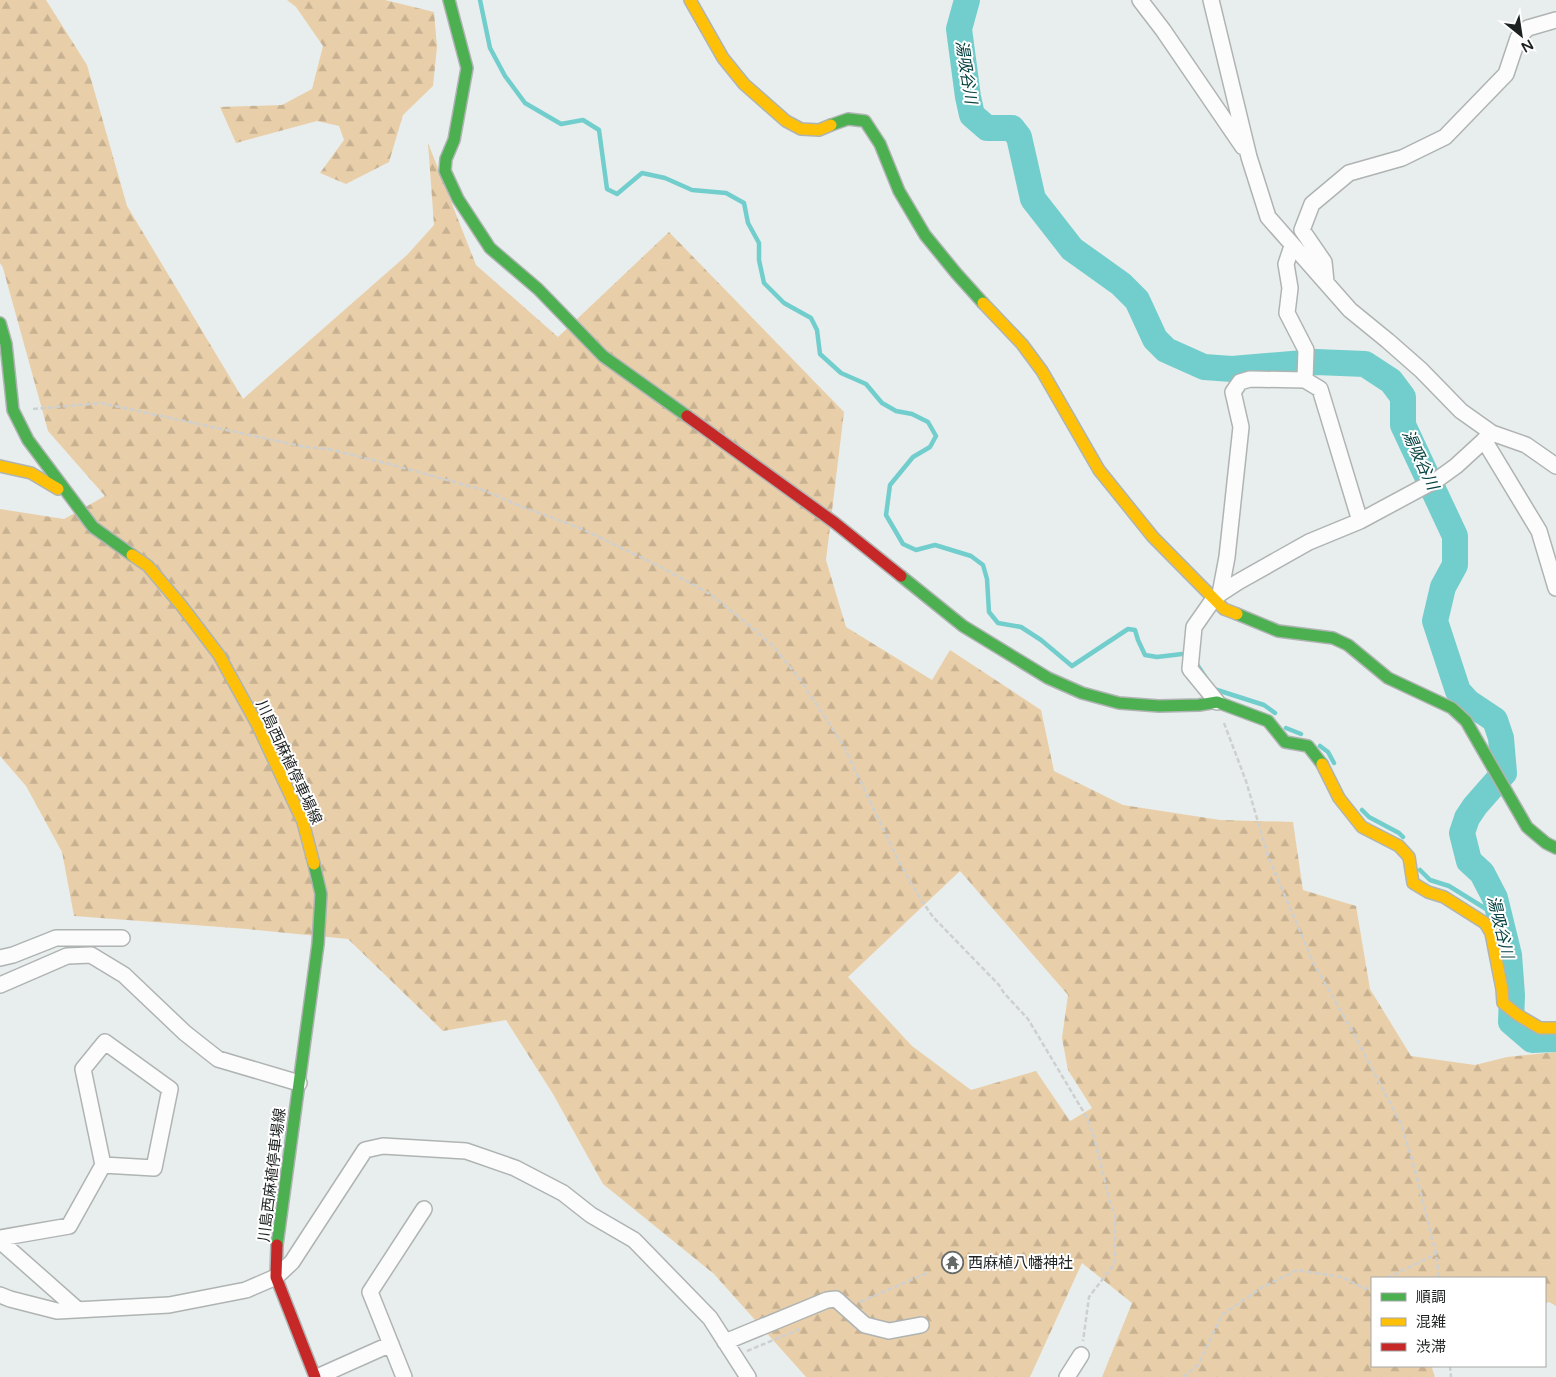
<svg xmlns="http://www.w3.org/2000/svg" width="1556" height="1377" viewBox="0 0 1556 1377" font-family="'Varela Round','Noto Sans JP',sans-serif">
<defs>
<pattern id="forest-firs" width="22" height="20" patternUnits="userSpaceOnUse" patternTransform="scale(1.25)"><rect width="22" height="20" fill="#e9cfa9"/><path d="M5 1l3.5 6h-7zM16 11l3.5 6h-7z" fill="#c7b191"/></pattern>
</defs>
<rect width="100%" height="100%" fill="#e8eeed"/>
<path fill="url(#forest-firs)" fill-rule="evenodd" d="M0,0h46l41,65 40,141 116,193 164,-144 27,-30 -6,-82 48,122 82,72 111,-105 175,180 -18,148 20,67 86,53 18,-30 91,60 13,61 69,34 97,15 73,2 10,68 53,16 14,83 41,67 64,9 32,-8 49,-5v254l-7,-4 -4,1v-25h-173v88h62l-2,2 3,9h-333l30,-74 -50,-40 -52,114h-224l-92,-103 -111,-90 -50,-90 -47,-74 -63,11 -95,-92 -101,-10 -173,-13 -12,-64 -36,-66 -26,-30v-247l64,10 41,-23 -57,-65 -45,-163 -3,-5zM960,871l108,124 -6,43 6,32 24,38 -22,13 -34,-50 -65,19 -59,-44 -64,-69z
M287,0h98l49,12 3,35 -4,39 -30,29 -14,47 -43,22 -26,-11 24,-33 -5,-14 -22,-5 -81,22 -16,-36 62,-2 30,-16 11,-43 -27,-39z"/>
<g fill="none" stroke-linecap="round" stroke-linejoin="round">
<path stroke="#72cecc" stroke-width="4.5" d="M480,0l10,48 15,28 20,27 36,21 22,-4 16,10 8,59 10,5 25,-21 23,5 27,12 34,3 18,10 4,20 11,20v17l5,23 20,20 27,15 6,12 3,24 21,19 25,11 16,19 14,8 16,3 16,8 8,14 -6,11 -17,10 -23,28 -4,30 17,29 13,6 19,-5 36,11 12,9 4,14 2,33 9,11 23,4 20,13 31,26 56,-37 7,1 3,10 7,15 12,2 25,-3
M1196,663l10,15
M1214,689l50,16 11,8
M1286,728l15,6
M1320,746l8,6 6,11
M1362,810l7,7 30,16 4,4
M1420,870l10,10 19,6 50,31"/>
<path stroke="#72cecc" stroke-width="26" d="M967,0l-8,29 9,68 4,18 15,13h25l7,9 14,62 39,50 49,35 16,16 18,39 11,11 38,17 28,2 84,-7 49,2 26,17 12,16v28l52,111v29l-12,22 -8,34 23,70 10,11 27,18 6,18 3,35 -29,33 -8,12 -5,15 7,28 13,12 13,25 14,57 3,40 -1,27 21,18 24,-1"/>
<defs>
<path id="street" d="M1140,0l23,30 80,117
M1211,0l38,157 19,60 82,93 38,31 33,29 40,41 31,22 34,12 30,21
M1292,246l-6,18 4,24 -3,25 19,37 -1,30 15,9 40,132
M1326,282l-2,-20 -22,-32 10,-26 37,-31 53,-15 43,-21 61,-63 12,-36 10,-10 28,-8
M1484,440l55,91 17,57
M1220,594l7,-37 14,-130 -8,-35 7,-10 10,-3 55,1
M1217,702l-27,-33 4,-42 21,-30 23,-15 71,-40 51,-21 78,-42 18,-13 36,-33
M0,958l13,-3 43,-17h66
M0,985l67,-29 24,-1 33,20 61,58 33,26 81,24
M0,1238l69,-12 34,-61 -20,-96 22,-27 65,47 -16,79 -51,-3
M0,1241l78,69
M0,1295l10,4 47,12 112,-6 77,-15 30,-13 16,-15 73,-112 18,-4 83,5 49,17 48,25 28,22 43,25 76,78 38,59
M725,1342l102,-42 9,-1 29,26 24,6 32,-6
M317,1377l74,-33
M404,1377l-34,-85 54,-83
M1067,1377l14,-22"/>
<path id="fast" d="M449,0l18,68 -13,72 -8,19 -1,12 13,28 32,49 48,41 65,67 84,60
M831,125l17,-6 17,2 15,23 19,47 26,44 31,38 27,30
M0,323l6,21 7,66 15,30 65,87 39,28
M901,576l62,50 85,52 34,15 37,10 40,3 40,-1 18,-3 51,19 17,21 23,4 14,18
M1237,614l41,17 55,7 15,7 40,33 64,30 14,13 61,106 19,16 10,5
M277,1245l41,-301 3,-50 -7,-30"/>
<path id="slow" d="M690,0l33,58 21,26 42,37 15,8 18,1 12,-5
M983,303l39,41 20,27 57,99 54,67 71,72 13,5
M0,466l31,7 27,16
M132,555l16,11 33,39 38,50 38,69 46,98 11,42
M1322,764l17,34 23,29 37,19 10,11 4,26 15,9 16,5 41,26 6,10 11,56 1,14 15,12 22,13h16"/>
<path id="jam" d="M687,416l148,107 66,53
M277,1245l-1,32 39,100"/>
</defs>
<use href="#street" stroke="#afb4b3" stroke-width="18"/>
<use href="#fast" stroke="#afb4b3" stroke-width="14"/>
<use href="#slow" stroke="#afb4b3" stroke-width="14"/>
<use href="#jam" stroke="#afb4b3" stroke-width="14"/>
<path stroke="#ced0d0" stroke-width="2.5" stroke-dasharray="5 2.5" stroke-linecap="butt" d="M33,409l68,-6 204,44 23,2 65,16 90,25 37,16 60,22 79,38 51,28 45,36 20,18 26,33 42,64 56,117 21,36 13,19 66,68 5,8 24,26 58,97 8,21 16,65 5,14v47l-26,34 -6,44
M1224,723l22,58 22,75 45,106 42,74 46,88 14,46 21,84 3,24
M1387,1278l49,-24
M860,1302l67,-29
M747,1351l53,-22
M1450,1366l1,11
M1183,1377l15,-12 24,-50 39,-27 36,-18 45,7 23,12 7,-3"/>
<use href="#street" stroke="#fcfcfc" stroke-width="15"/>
<use href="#fast" stroke="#4caf50" stroke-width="11"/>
<use href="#slow" stroke="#ffc107" stroke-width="11"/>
<use href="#jam" stroke="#c62828" stroke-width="11"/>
</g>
<defs>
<symbol id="temple-ring" viewBox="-11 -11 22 22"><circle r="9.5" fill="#fff" stroke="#656968" stroke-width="1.5"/><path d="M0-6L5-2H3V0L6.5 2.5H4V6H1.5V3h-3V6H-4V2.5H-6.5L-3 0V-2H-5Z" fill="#656968"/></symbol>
</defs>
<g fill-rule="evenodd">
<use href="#temple-ring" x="940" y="1250" width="25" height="25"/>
</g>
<g text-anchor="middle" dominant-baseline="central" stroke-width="4" stroke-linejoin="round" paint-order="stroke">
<g font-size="15" fill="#1e2121" stroke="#fff">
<text transform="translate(289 762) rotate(65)">川島西麻植停車場線</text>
<text transform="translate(272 1175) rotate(-83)">川島西麻植停車場線</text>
</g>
<g font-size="15" fill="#1e2121" stroke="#fff" text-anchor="start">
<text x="968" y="1263">西麻植八幡神社</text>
</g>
<g font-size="16" font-style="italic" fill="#064241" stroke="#fff">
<text transform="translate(966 72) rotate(81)">湯吸谷川</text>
<text transform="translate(1420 460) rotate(65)">湯吸谷川</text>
<text transform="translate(1500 927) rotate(76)">湯吸谷川</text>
</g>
</g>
<rect x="1371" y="1277" width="175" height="90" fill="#ffffff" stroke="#a5a6a6"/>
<rect x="1381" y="1293" width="25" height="8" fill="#4caf50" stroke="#a5a6a6"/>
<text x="1416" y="1302" font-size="15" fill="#1e2121">順調</text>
<rect x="1381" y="1318" width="25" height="8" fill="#ffc107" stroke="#a5a6a6"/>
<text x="1416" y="1327" font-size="15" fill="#1e2121">混雑</text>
<rect x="1381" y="1343" width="25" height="8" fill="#c62828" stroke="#a5a6a6"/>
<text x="1416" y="1352" font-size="15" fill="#1e2121">渋滞</text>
<g transform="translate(1521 35) rotate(150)" stroke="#ffffff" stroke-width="4" paint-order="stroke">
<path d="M0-4L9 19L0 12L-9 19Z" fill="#1e2121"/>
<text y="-8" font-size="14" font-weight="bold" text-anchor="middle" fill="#1e2121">N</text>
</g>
</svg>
